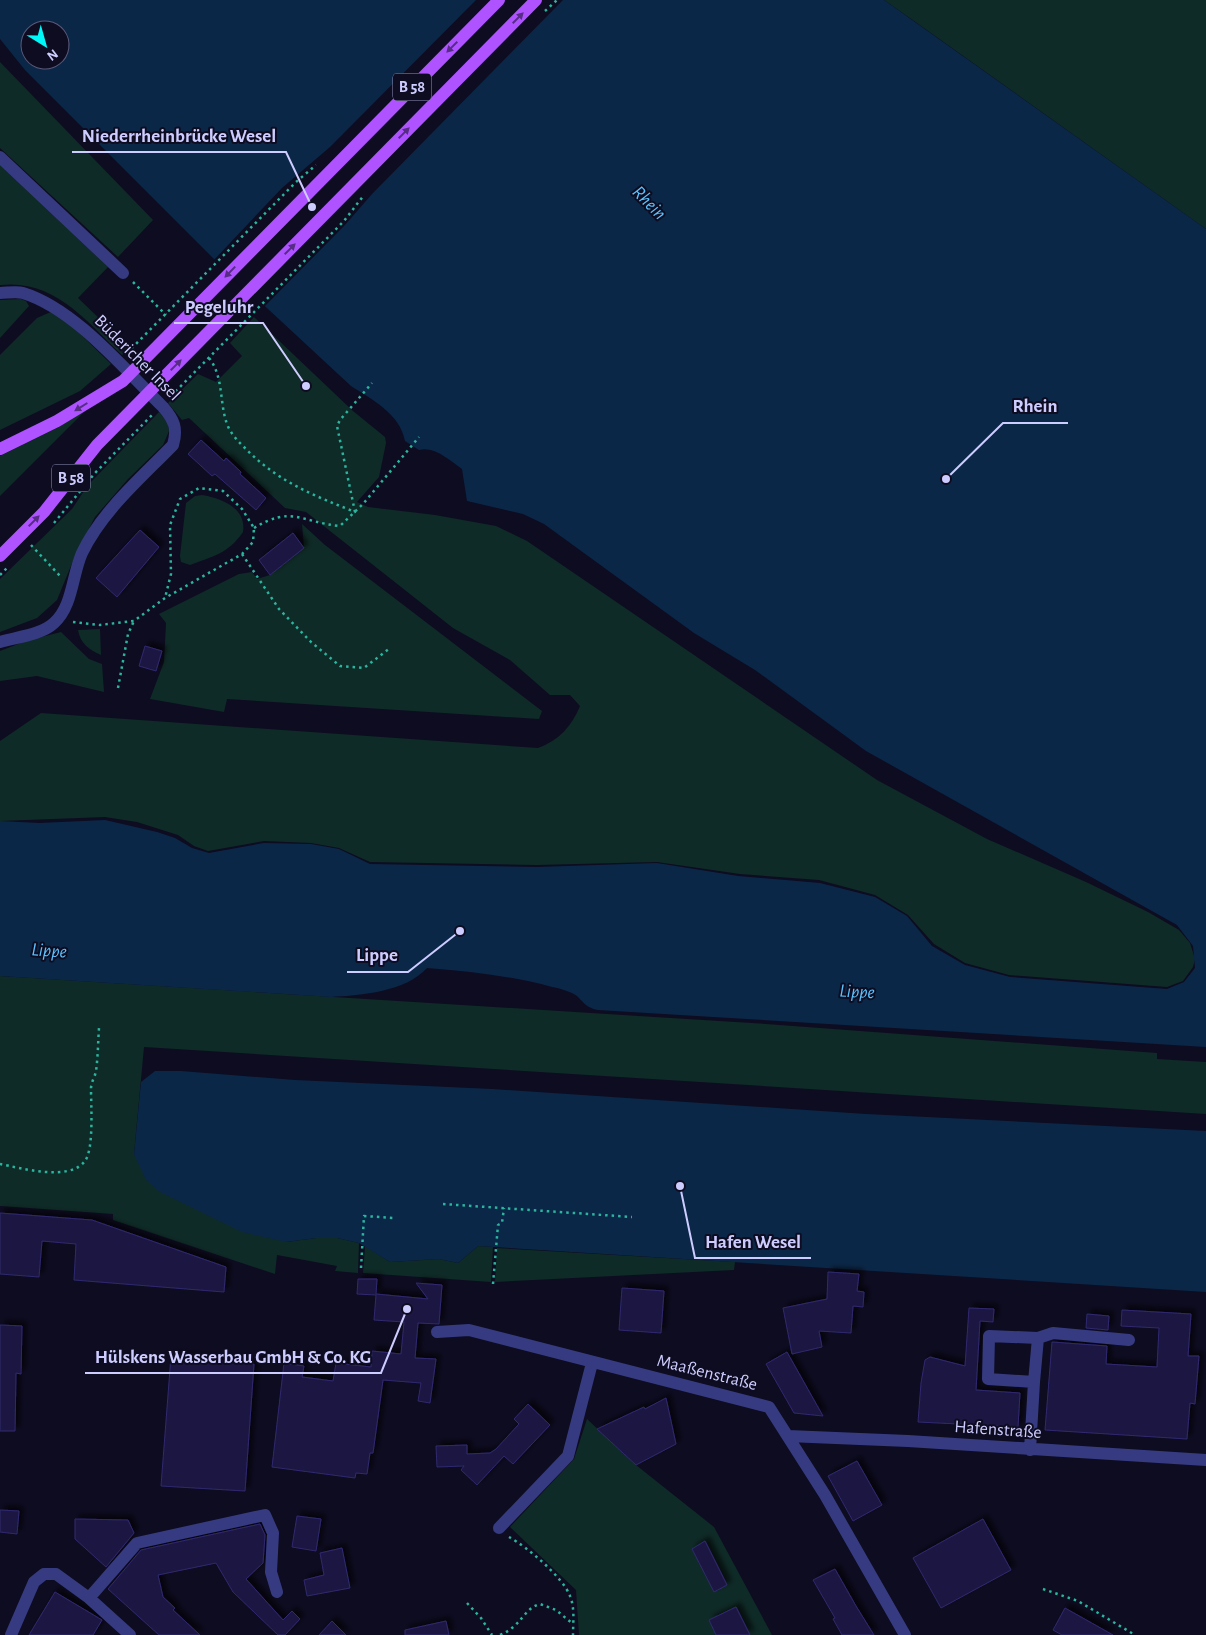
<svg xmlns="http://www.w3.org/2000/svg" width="1206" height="1635" viewBox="0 0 1206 1635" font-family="'Alegreya Sans',sans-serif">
<defs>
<filter id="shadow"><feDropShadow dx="4.5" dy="-4.5" stdDeviation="2.5" flood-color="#0009"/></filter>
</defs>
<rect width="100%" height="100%" fill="#0e0c21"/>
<path fill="#0f2b27" d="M884,0h322v229l-292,-208z
M0,62l153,158 -35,37 -118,-109z
M0,165l108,102 -30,31 52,50 -8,7c-36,-34 -67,-76 -122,-70z
M21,299l5,2 3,5 -29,32v-38z
M53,311l11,7 47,46 -31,27 -80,39v-75l37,-37z
M254,317l99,94 32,26 1,6 -7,34 -22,25 11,5 67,8 61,11 31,15 350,239 110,59 99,43 62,30 31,18 11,13 5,16 -2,8 -10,14 -16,6 -158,-12 -44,-12 -31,-19 -26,-29 -33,-20 -56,-15 -79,-6 -83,-12 -120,3 -167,-3 -31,-14 -28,-5 -47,-2 -56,10 -14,-5 -16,-11 -41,-13 -32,-5 -105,4v-80l41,-28 497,35c20,-7 34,-22 42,-42l-10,-11h-20l-40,-35 -57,-32 -147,-116 -21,-4 -96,-90 -7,2 -14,-17 30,-29 18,8 26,-26 -12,-13z
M90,406l-90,90v-40l59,-29z
M159,412l9,11 1,8 -6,14 -35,34 -33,38 -20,39 -18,44 -20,18 -37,14v-53l72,-70 16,-24z
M202,495c19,3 45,13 41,37 -15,22 -30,24 -53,33l-9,-3 -1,-6 6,-53 9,-7z
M302,524l23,21 217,166 -3,8 -312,-20 -3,13 -74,-13 14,-37 2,-39 -7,-9 80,-40 13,-2 5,7 13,-4 34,-27z
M100,629l1,26c-12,-5 -21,-12 -23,-25z
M61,632l28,27 13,5 2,28 -67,-16 -37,5v-30l26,-10z
M0,976l766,48 391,29v6l49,3v52l-1062,-67 -10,107 152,88 30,-4h21l22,5 -1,30 -23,-2 2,-5 -60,-11 -2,19 -162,-54v-6l-113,-8z
M365,1246l25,16 49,-3 19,4 20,-17 15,1 -2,35 -128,-9z
M497,1248l238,14 -1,8 -239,12z
M587,1419l49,46 78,62 58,108h-193l-3,-45 -66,-63 64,-68z"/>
<path fill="#0b2747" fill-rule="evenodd" d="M0,0h884l322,229v818l-608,-37c-11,-2 -13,-6 -21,-14 -5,-4 -18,-8 -25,-9 -40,-11 -84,-16 -125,-19 -22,24 -65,27 -96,29l-331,-21v-155l39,2 66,-3 52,12 18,6 17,10 17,5 55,-10 47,1 28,5 31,15 167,3 120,-4 81,13 82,7 55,14 32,19 25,30 33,19 45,12 157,12 17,-7 11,-14 -2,-22 -16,-21 -311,-174 -111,-81 -61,-37 -150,-109 -21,-10 -56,-13 -5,-32c-12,-8 -27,-23 -43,-19l-14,-9c-5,-27 -32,-41 -54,-55l-137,-127 -189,-189 -25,-31zM30,30h30v30h-30z
M155,1071h26l114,9 197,9 374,25 340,17v161l-728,-46 -20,17 -19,-4 -49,3 -31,-19 -22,-5h-21l-30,4 -44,-10 -82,-40 -14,-12 -12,-26 7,-72z"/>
<path fill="#0e0c21" d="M476,0h87l-191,194 -27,31 -82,83 -50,-47 69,-73 48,-41z"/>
<path fill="#1c1842" stroke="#30296f" filter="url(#shadow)" d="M201,440l23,21 2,-3 15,14 -1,2 26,24 -10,12 -41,-36 -3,2 -24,-22z
M140,530l19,17 -42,50 -21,-19z
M293,533l11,15 -34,27 -11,-15z
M145,646l17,5 -6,20 -17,-5z
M0,1213l92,7 134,47 -2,25 -150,-12 2,-36 -34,-3 -3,36 -39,-3z
M828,1272l31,2 -2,17 7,1 -1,15 -10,-1 -2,27 -32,-2 3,16 -30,7 -9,-46 44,-9z
M358,1279h19l-1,15 52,5 -12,-16 26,2 -3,39 -21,-1 -3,35 21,1 -6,44 -12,-2 3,-18 -38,-3 -10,73h-3l-3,21 -11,-1 -1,5 -83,-11 12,-104 20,3 -2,11 31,4 3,-18 35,4 1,-16 29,3 3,-32 -30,-2 2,-25 -19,-1z
M622,1288l42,3 -3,42 -42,-3z
M969,1308l25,1 -1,13 -13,-1 -4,69 44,3 -2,34 -100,-5 3,-39 4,-23 5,-3 35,9z
M1122,1310l69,4 -3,42h11l-4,48 -5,-1 -3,36 -142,-9 7,-88 55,4 -1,18 51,3 2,-39 -38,-2z
M1087,1314l22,2 -1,14 -22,-2z
M0,1325l22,1 -1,48 -5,-1 -1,58h-15z
M787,1352l36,64 -29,-3 -28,-49z
M171,1356l83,8 -9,127 -84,-5z
M666,1398l10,46 -40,21 -39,-36 47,-22 1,2z
M528,1404l22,21 -37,39 -9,-8 -27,29 -16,-15 3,-4 -27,1 -1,-21 31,-1v9l23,-1 6,-4 23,-25 -5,-5z
M857,1461l25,44 -29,16 -25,-45z
M0,1510l19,1 -2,23 -17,-2z
M297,1516l24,3 -5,32 -24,-4z
M75,1519l53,1 6,13 -28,34 -31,-28z
M983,1519l28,51 -70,38 -28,-50z
M260,1524l5,11 -2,28 -17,16 37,41 9,-9 8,8 -15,16h-7l-45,-43 -17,-29 -58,12 5,22 12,11 -2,2 27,25h-41l-51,-46 33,-39z
M705,1541l22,44 -13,7 -22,-43z
M342,1548l8,40 -43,8 -3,-16 20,-5 -4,-22z
M835,1569l21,37 18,29h-32l-9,-16 2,-1 -22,-38z
M55,1592l47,28 -9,15h-64z
M736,1607l14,28h-34l-7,-15z
M1065,1608l48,27h-51l-9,-5z
M332,1621l14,14h-27z
M446,1621l3,14h-44v-5z"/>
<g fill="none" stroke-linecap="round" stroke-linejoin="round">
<path stroke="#2ab59f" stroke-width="2.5" stroke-dasharray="2.5 4" stroke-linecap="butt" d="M545,11l12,-11
M133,282l33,33
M127,353l169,-171 20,-17
M209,358c15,19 10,44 18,66 4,11 13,19 21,27 31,31 67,45 107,61l-18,-86 3,-6 32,-37
M171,396l173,-175 20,-26
M54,523l41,-50 58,-59
M254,528c38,-23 46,-6 86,-2l23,-22 56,-67
M31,545l30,32
M242,554l37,55 32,33 29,24 24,2 26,-20
M0,575l7,-7
M73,622l27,3 34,-4 31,-23 77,-44 11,-12 1,-14 -12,-19 -19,-18 -24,-3 -19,11 -10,26 1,49 -6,24
M118,688l10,-54 6,-13
M0,1164c21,4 69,18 85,-3 9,-12 6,-56 6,-72 0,-7 4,-12 5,-18 2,-14 2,-29 3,-43
M443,1204l189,13
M361,1268l3,-52 30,2
M493,1284l5,-59 4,-2 2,-15
M509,1537c18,10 54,40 61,59 5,12 3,26 3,39
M1043,1589l35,12 57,34
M467,1603l14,15 11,17
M500,1635c21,-8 24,-27 40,-31l16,6 17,14"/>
<path stroke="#363b81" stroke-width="12" d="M0,157l123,116
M0,293c7,0 16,-2 23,0 52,16 101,76 140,114 11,13 15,21 10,38 -32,33 -71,66 -91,108 -10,22 -9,53 -28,70 -13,12 -37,14 -54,19
M437,1332l32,-2 300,77 56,88 80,140
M1038,1338l15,-5 76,7
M788,1436l120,5 298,19
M1030,1450l4,-68 -46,-3 1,-43 49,2 -4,44
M499,1528l69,-72 24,-93
M89,1598l48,-55 128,-28 8,18 -2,39 6,20
M11,1635l23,-53 10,-8h12l33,24 41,37"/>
<path stroke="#ae53ff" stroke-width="12" d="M0,449l57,-28 66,-40 376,-381
M0,556l44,-44 53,-67 439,-445"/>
</g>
<defs><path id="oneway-solid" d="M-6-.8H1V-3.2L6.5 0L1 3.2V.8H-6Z" transform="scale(1.25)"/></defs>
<g fill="#562c85">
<use href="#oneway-solid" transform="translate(518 18) rotate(-45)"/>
<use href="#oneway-solid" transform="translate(452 47) rotate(135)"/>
<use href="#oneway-solid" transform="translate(404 133) rotate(-45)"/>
<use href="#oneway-solid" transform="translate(290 249) rotate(-45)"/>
<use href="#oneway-solid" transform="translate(230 272) rotate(134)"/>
<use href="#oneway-solid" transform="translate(176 365) rotate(-45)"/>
<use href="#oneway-solid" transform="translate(81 407) rotate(148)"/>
<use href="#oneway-solid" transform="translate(34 521) rotate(-45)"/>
</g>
<g text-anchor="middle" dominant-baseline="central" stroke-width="4" stroke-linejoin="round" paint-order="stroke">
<g fill="#0e0c21" stroke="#9492bc" stroke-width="1">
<rect x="393" y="73.5" width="38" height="27" rx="4"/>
<rect x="52" y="464.5" width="38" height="27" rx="4"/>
</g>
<g font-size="16" font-weight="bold" fill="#cdccff">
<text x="412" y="87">B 58</text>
<text x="71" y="478">B 58</text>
</g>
<g font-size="18" fill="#cdccff" stroke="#0e0c21">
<text transform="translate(137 358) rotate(45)">Büdericher Insel</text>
<text transform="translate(707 1373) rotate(14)">Maaßenstraße</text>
<text transform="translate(998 1430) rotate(4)">Hafenstraße</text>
</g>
<g font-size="19" font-style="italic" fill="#5ac3ff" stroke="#0e0c21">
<text transform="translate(649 203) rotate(45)">Rhein</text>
<text transform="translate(49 951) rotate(4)">Lippe</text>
<text transform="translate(857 992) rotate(3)">Lippe</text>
</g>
</g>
<path fill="none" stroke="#cdccff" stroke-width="2" d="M312 207L286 152H72M306 386L263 323H174M946 479L1003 423H1068M460 931L408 972H347M680 1186L695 1258H811M407 1309L381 1373H85"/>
<g fill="#cdccff" stroke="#0e0c21" stroke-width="2">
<circle cx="312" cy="207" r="5"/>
<circle cx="306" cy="386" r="5"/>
<circle cx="946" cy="479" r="5"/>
<circle cx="460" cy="931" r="5"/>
<circle cx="680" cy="1186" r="5"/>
<circle cx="407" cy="1309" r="5"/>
</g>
<g font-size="19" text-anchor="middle" font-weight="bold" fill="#cdccff" stroke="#0e0c21" stroke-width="4" stroke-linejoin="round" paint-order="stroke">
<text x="179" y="142">Niederrheinbrücke Wesel</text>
<text x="219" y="313">Pegeluhr</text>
<text x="1035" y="412">Rhein</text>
<text x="377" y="961">Lippe</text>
<text x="753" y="1248">Hafen Wesel</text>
<text x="233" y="1363">Hülskens Wasserbau GmbH &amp; Co. KG</text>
</g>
<g transform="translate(45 45) rotate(143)"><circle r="24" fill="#0e0c21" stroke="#5a597a"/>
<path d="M0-4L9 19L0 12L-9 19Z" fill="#00f7f7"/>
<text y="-8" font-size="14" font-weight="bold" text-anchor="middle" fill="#cdccff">N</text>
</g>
</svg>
